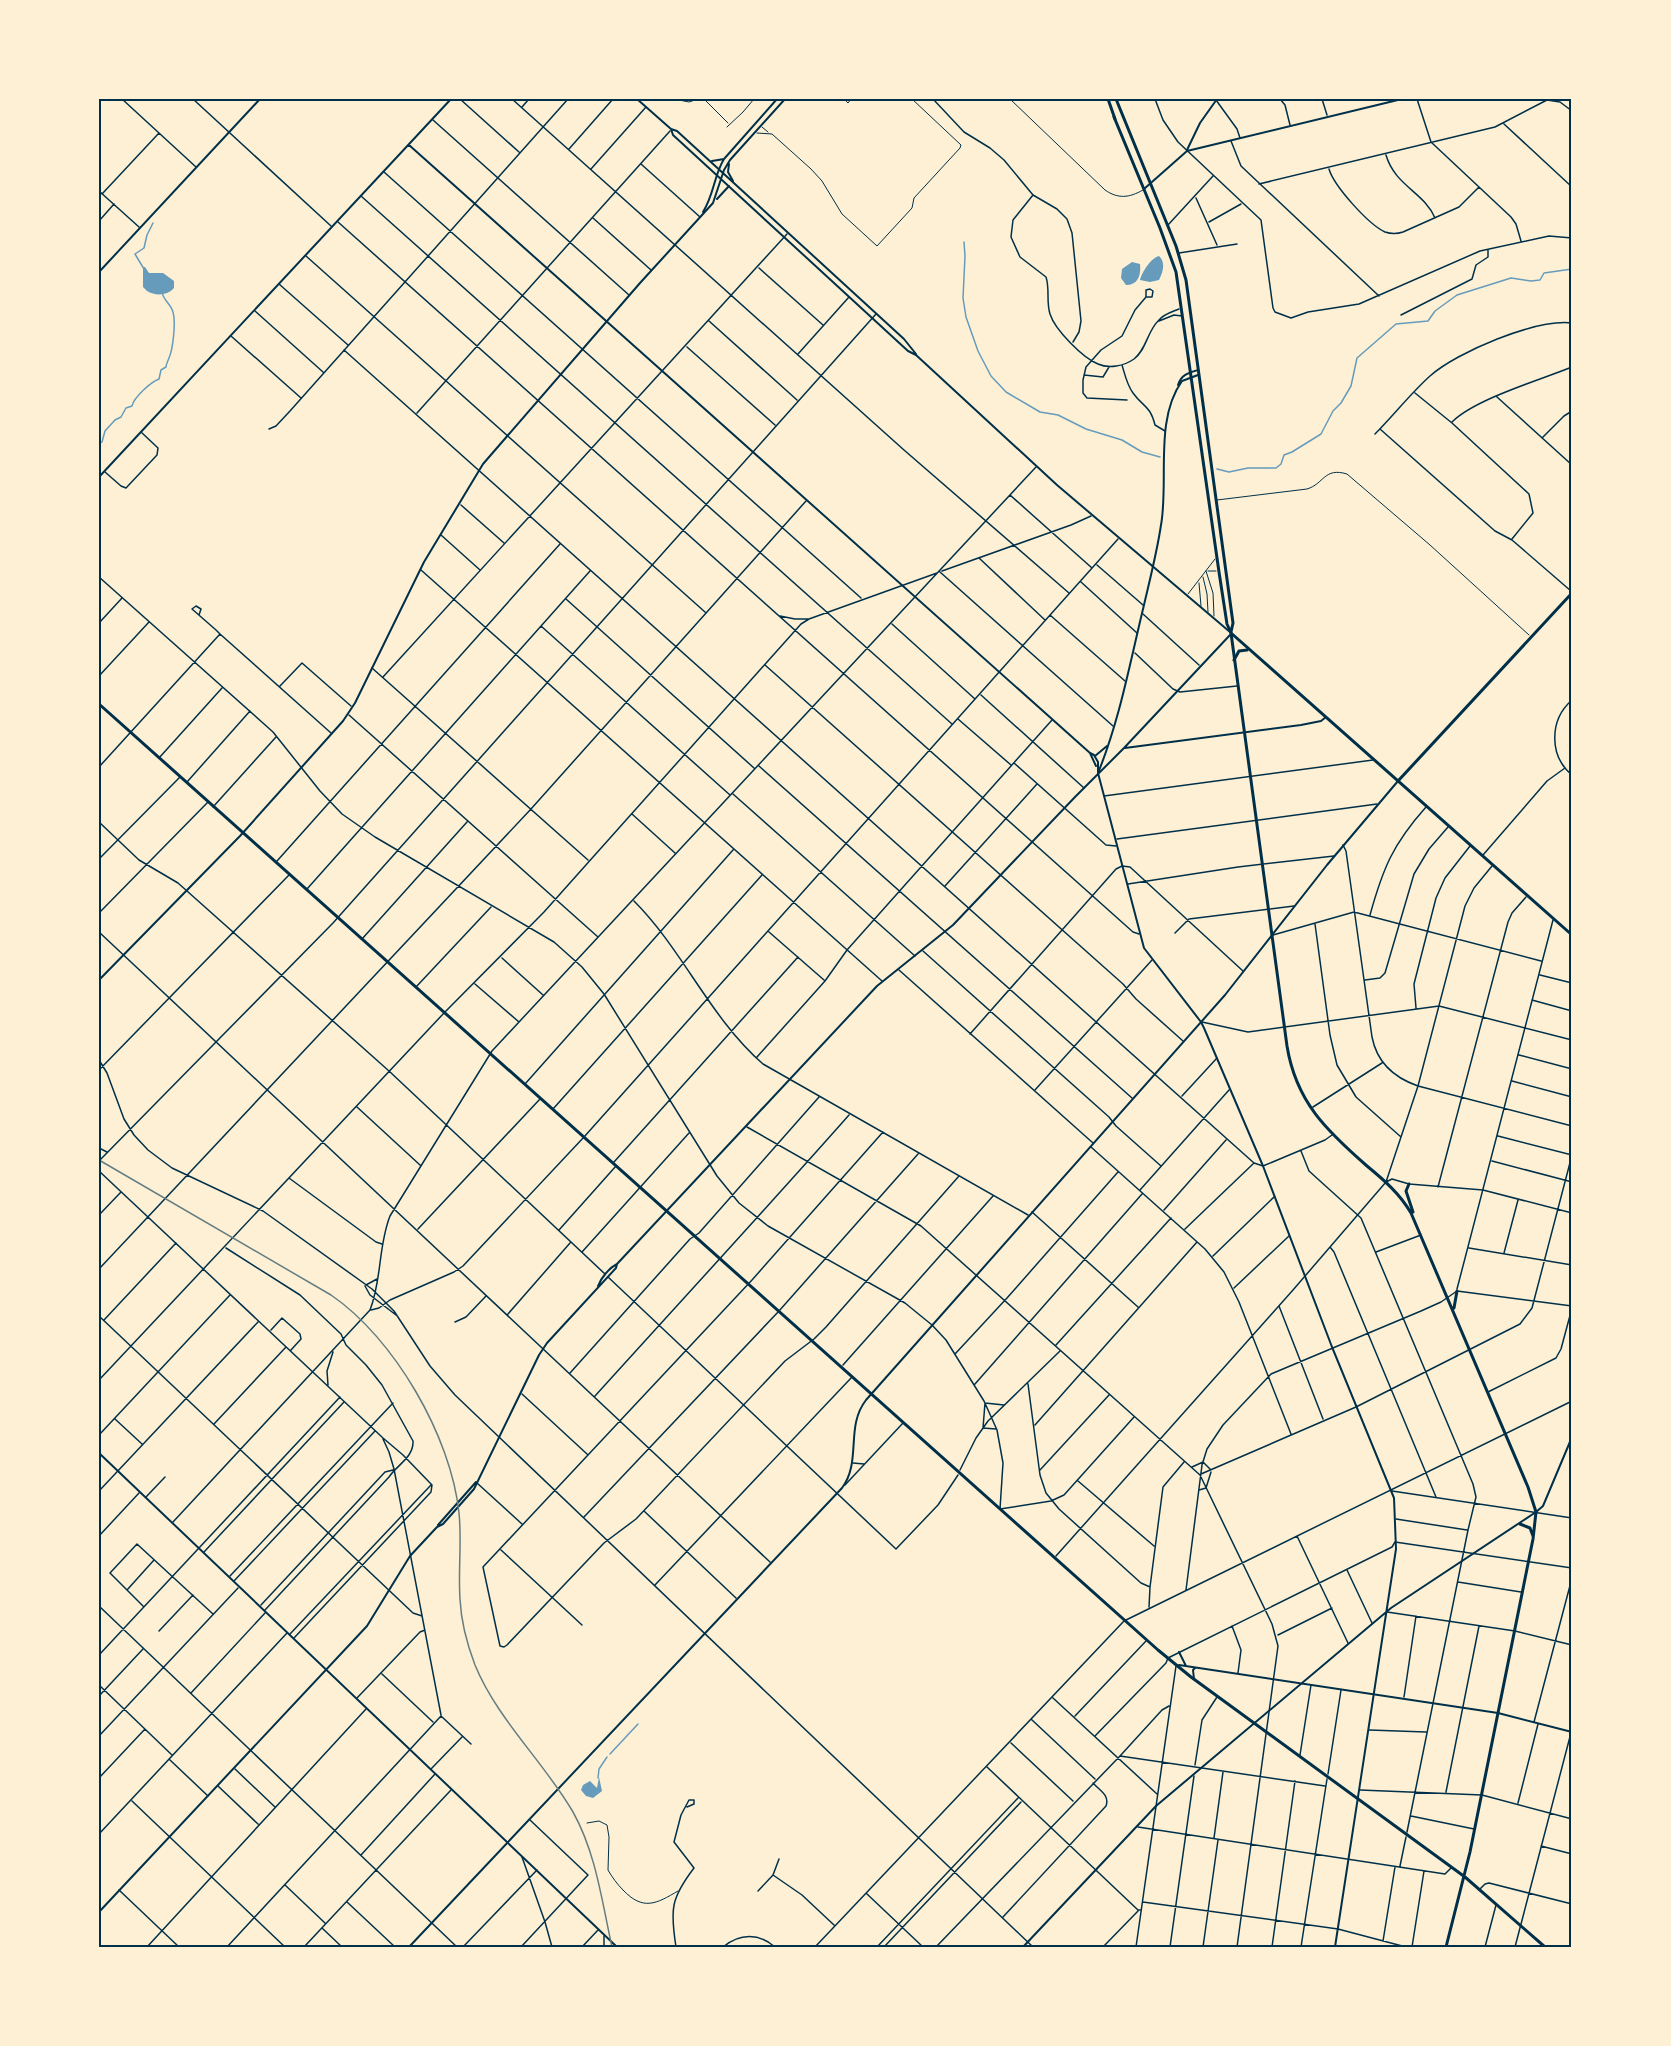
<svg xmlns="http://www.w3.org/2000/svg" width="1671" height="2046" viewBox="0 0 1671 2046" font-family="Jost,sans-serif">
<rect width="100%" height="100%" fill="#fdf0d5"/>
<path fill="#669bbc" d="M1159,256c7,7 4,16 0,24l-9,2 -10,-2c2,-8 11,-22 19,-24z
M1132,262l8,2c1,10 -1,21 -14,21l-5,-7 1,-9z
M143,267h2l4,6h14l11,8v7c-7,8 -19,8 -27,3l-4,-4z
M599,1777l3,14 -9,7 -7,-2 -5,-6 2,-5 7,-4 7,7z"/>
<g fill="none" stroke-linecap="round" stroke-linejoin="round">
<path stroke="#669bbc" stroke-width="1.5" d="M964,242l1,14 -2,42 3,19 12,34 13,25 15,16 34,20 18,3 28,14 36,11 20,12 18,5
M144,269l-9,-15 9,-6 3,-13 6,-12
M99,443l3,-1 3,-11 10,-11 6,-3 5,-9 6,-2c2,-9 19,-24 27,-27l2,-9 5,-3c0,-3 2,-6 3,-9 4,-9 7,-36 4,-46 -2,-8 -10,-12 -11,-20
M1217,469l12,3 19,-4h28l5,-4 3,-9 8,-3 29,-18 12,-23 8,-8 10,-17 6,-28 39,-34 32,-3 7,-10 22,-16 54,-17 20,3 9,-1 4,-7 28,-4
M610,1754l28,-30
M598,1778l1,-9 8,-12"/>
<path stroke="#003049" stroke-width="1" d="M674,99l15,3 9,-3
M704,99l24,24
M844,99l4,4 3,-4
M1010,99l95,91c13,9 24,8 38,0
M727,127l16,-15 11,-13
M762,127l6,5
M757,133l15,1 39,35 11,12 20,33 35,32 35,-38 2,-10 46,-50 1,-3 -49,-46
M1217,500l90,-11c17,-5 17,-22 40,-15l83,71 99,90
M1206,571l7,22 1,23
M1208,571h8
M1203,577l4,17 1,18
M1199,583l2,23
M1188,594l27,-35
M587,1823l12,-2 8,4 2,12 -1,33c4,7 9,14 15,20 20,21 33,14 55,1"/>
<path stroke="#003049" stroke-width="1.5" d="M122,99l74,68
M193,99l138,127
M460,99l59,53
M512,99l392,351 165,143
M933,99l31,33 26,16 14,12 29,35 24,14 10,10 5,14 9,88 -2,11 -6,10
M1155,99l8,21 15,22 83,78 12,88 2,4 16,6 17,-6 51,-8 121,-53 69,-15 23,2
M1280,99l5,6 5,20
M1322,99l5,16
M1417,99l14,43 80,75 5,7 5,17
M1216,100l21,29 3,9
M522,107l7,-8
M433,120l196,175
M1504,124l68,63
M1231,141l10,25 138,130
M569,149l44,-50
M1386,155c9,31 38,37 49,63
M641,164l59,53
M591,169l55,-62
M1329,169c5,17 39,55 56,63 6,2 12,2 18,0l56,-25 20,-20
M384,172l477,426
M1259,184l236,-57 52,-27 13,2 12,9
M99,191l40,36
M102,194l57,-61
M1033,195l-20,25 -2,17 9,20 26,20c4,12 0,25 4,37 5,16 33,44 48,50 11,5 26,2 36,-5 13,-10 13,-28 25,-39 5,-6 13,-8 20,-11
M361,196l591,528
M1196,198l21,47
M593,218l58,52
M99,221l15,-17
M338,222l795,710 6,2
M1209,222l32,-18
M1168,225l45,-49
M1179,253l58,-9
M306,256l399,356
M759,268l64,57
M279,284l69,61
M255,311l68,61
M1401,315l71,-36 4,-14 12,-8v-7
M709,321l88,79
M1159,321l15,-6 8,1
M231,336l70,62
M687,347l88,78
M344,350l910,813 9,3 62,-26 7,-5
M798,354l51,-57
M1122,365c3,10 5,20 11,28 10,14 17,12 22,32l10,6
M1084,375l19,2 6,-10
M1415,393l37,30 77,71 4,19 -21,26
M1497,397l75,68
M1127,400l-40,-2 -4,-5v-13l3,-13 15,-17 21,-14 13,-26 11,-13v-7l4,-1 3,2 -1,6h-6
M417,413l253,-282
M1452,422c23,-23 88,-42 120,-55
M269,429l7,-3 14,-15 278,-312
M1380,429l115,102 17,9 59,51
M1375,434c19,-19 35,-40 55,-58 27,-24 105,-57 142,-53
M1542,438l22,-22 8,-5
M105,472l16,14 5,2 31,-33 1,-7 -17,-16
M1010,495l82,73
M461,505l43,38
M441,535l39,35
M979,558l66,62
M1097,565l46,40
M421,570l461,411
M942,571l129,-46 20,-9
M940,572l173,154
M99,577l174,155 47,59 22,23 33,23 179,105 28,25 22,27 113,182 22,27 29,23 137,77 27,22 14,15 38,61 13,29 6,33 -3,46 51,-8 13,-6 70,-78
M1081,582l56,51
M566,599l188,169
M1143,614l56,51
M199,615l2,-6 -5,-3 -4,3 24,21 4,4 111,99
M1050,615l75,66
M780,616l15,3h13
M99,623l23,-25
M892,624l83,75
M541,626l189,169
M1135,653l38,36 7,3 57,-6
M765,665l358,319 13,15 47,42
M372,668l216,192
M99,676l50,-54
M383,677l404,-443
M280,686l22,-23 49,43
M981,695l103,93
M1572,700c-23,20 -23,56 0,75
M349,715l249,222
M958,719l53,46
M159,758l63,-70
M1014,763l92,82 10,1
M759,766l373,332
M99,767l121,-133
M187,782l63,-71
M733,794l182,162
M1104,796l269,-36
M213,807l63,-70
M632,814l43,39
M99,822l40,38 39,23 211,188 216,203
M1117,839l260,-35
M1343,845l3,6 26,186c5,26 23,41 46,49l154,40
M1483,855l64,-74 18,-13
M99,859l81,-82
M277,861l283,-317
M1128,884l110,-17 96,-11
M945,886l92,-102
M307,889l283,-318
M634,901c49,49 76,117 129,163l265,151
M99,913l109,-111
M1370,915c13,-47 23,-71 56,-108
M1315,924l15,111 7,30 19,32 45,40
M99,932l671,630
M769,932l55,48
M1175,933l14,-14 105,-13
M1273,935l81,-23 187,49
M362,939l105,-117
M923,951l186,166 7,9 45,40
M502,958l41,37
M899,970l194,173
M1540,975l32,8
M1365,980l15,-2 5,-5 29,-99 15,-25 19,-22
M475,984l44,38
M416,987l75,-80
M1532,1000l40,11
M1416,1008l-2,-24 22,-86 9,-20 25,-32
M1202,1022l46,10 191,-26 133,34
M970,1034l146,-165 6,-3 8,1 113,104
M1519,1055l53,14
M757,1057l68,-76 22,-31 205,-230
M99,1060l8,13 17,46 10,16 14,15 24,18 91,43 109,78 22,22 36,55 25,29 578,552
M99,1070l190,-195
M1512,1081l60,16
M525,1084l208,-234
M1035,1090l117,-130
M1182,1096l35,-38
M357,1107l63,58
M1313,1107l69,-44
M553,1109l209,-234
M747,1127l174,99 279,249 72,149 6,22 -41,301
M883,1132l-131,148 -269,287 17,79 4,1 3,-2 97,-102 32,-24 149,-158 29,-22 12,-12 133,-151
M1498,1136l74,19
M1091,1147l114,102 19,23 15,30 52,132
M99,1148l8,4
M1301,1151l8,20 52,47 112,266 3,13 -8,33 -61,302
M99,1161l234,-238 543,-609
M1492,1161l80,21
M614,1162l184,-205
M99,1171l284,267 20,17 29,30 -1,7 -137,146
M289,1178l87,64 6,2
M1386,1182l6,-3 17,5 74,6 89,23
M1438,1187l70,-265 4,-9 14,-16
M1140,1190l89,-100
M1164,1210l62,-70
M1032,1212l106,95
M99,1215l22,-23
M418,1229l122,-130
M1185,1229l69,-66
M559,1230l57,-64
M1330,1247l4,5 102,245
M226,1248l74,47 41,39 5,11 20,20 16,20 31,56c1,16 -16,24 -24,36l-124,133
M1469,1248l103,17
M582,1252l107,-119
M1376,1252l45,-17
M1504,1253l14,-53
M1213,1256l61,-59
M99,1269l432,-460 275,-308
M608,1277l288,272 42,-44 20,-30
M366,1285l11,-6
M365,1286l5,9 26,20
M1234,1288l55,-52
M1457,1289l96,-369
M1279,1306l44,113
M371,1310l8,-2 11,-8 64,-28 9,-6 121,-129 534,-598
M508,1314l62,-71
M99,1316l314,297 9,3
M104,1320l72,-77
M455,1322l11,-5 20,-21
M271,1330l11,-12 18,16 1,5 -10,11
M1056,1345l115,-127
M955,1354l52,-56 111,-126
M843,1365l150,-169
M570,1373l120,-134 9,-6 120,-136
M99,1380l345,-367 100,-101 257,-288 8,-5 128,-46
M975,1384l167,-190
M1028,1384l12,91 6,18 13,16 82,74 9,4
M328,1385l-1,-14 6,-19
M1488,1392l68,-34 5,-9 11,-41
M522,1394l65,60
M595,1396c85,-94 170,-186 254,-281
M115,1419l27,25
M214,1424l72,-77
M1035,1425l162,-183
M996,1429l-13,-1 2,-25 19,2
M99,1435l131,-140
M383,1439l6,13 5,17 47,246
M853,1463l11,1
M1192,1467l11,-5 7,7
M960,1470l16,-32 12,-17 72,-70
M1040,1470l69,-75
M1201,1474l155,-67 164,-83 12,-16 40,-153
M1078,1481l76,65
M477,1483l45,41
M845,1485l58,-62
M1199,1490l7,-2 5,-16
M99,1491l159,-169
M1392,1491l180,27
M146,1497l19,-20
M644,1511l92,87
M584,1517l195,-206 139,-157
M1396,1519l71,11
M173,1522l197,-212c12,-30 8,-64 20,-94l102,-165 544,-584
M99,1536l40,-43
M1297,1536l51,107
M501,1550l81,75
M204,1552l140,-150
M1056,1556l237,-266 93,-108 32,-96 47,-180 9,-18 18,-22
M1347,1570l25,53
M230,1576l163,-173
M234,1581l141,-150
M1458,1582l63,10
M655,1585l197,-208
M127,1590l27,-30
M1186,1590l16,-125 5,-16 16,-24 48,-51 150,-63 20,-9 16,-11 115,15
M261,1605l124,-133 8,-2
M99,1606l358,341
M143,1606l-33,-33 27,-29 76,70
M1149,1607l1,-20 13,-100 21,-25
M1387,1612l128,19 57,14
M1232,1626l9,24 -3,23
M159,1631l34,-36
M290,1634l141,-149
M1278,1635l54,-27
M99,1655l241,-258
M382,1674l51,48
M99,1685l73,70
M191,1693l74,-80
M99,1696l44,-47
M1404,1697l12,-81
M357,1698l63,-66 5,-2
M1053,1698l104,96
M441,1716l30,28
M1075,1716l71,-75
M1031,1719l64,60
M1534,1722l38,-144
M1369,1730l57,2
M99,1736l139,-148
M1095,1736l71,-73 2,-5 224,-111 3,-5 177,26
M1011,1743l62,58
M1300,1755l11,-70
M1120,1756l42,-46 7,-4
M170,1760l38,36
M1195,1765l7,-45 15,-23
M987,1767l151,143h3
M235,1769l40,38
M431,1769l31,-32
M1328,1774l13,-84
M99,1778l46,-49
M218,1786l40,38
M1360,1790l122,5 90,24
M1446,1792l33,-166
M132,1801l153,146
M1518,1803l20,-79
M1411,1816l63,13
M1138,1827l307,47 6,-6
M99,1834l188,-201
M1214,1838l9,-66
M1541,1846l31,8
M361,1855l74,-81
M522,1857l23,65 7,25
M1400,1866l6,-29
M773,1875l29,20 32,30
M285,1885l40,38
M119,1890l60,57
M1479,1890l6,-6 4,-1 83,21
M758,1891l15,-16 6,-16
M867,1894l56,53
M347,1902l48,45
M1143,1902l195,27 68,18
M1003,1917l103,-111c4,-11 -7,-16 -13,-23
M322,1928l20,19
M1383,1941l12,-74
M147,1947l219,-238
M227,1947l214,-231
M304,1947l147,-157
M463,1947l74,-77
M521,1947l67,-72 -58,-55
M582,1947l16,-17
M604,1947v-11
M676,1947c-6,-38 -5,-49 18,-79l-20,-26 7,-27 8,-15h5v4l-7,3
M723,1947c17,-14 36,-14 52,0
M815,1947l309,-326 448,-220
M877,1947l141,-149
M884,1947l137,-145
M936,1947l184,-191 205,30
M1103,1947l35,-36
M1136,1947l40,-281
M1170,1947l24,-171
M1203,1947l15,-107
M1272,1947l23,-166
M1301,1947l26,-168
M1412,1947l12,-76
M1485,1947l11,-42
M1515,1947l57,-218"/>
<path stroke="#003049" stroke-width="2" d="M409,145l681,608 4,2 4,7v10
M1187,150l13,-27 17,-24
M1198,375l-16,6c-28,39 -13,100 -21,144 -4,27 -11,54 -17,80 -14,57 -24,114 -46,168l46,175 57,74 3,6 59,138 69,181 62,151 2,51 -61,398
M1178,385c3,-10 10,-12 20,-15
M99,477l352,-378
M1125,748l176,-23 20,-4 5,-4
M1090,753l6,13
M1095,756l12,-10
M598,1286c3,-8 11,-18 19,-22
M99,1453l518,494
M438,1525l38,-43
M1179,1652l7,14
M1179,1665l319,48 74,19
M1194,1679l-1,-9 2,-2
M99,1912l268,-286 43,-70 27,-29 6,-3 31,-35 65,-134 8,-12 69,-75 1,-4 260,-278 76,-61 122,-128 49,-49 106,-113
M1023,1947l133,-141 235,-198 145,-96 7,-6 29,-69"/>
<path stroke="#003049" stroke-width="2" d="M637,99l34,30 2,6 235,216 8,4 141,130 173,147
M671,129l6,2 227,208 12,15
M712,161l12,-2
M729,164l-1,8 5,9
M1144,189l43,-38 215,-52
M717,199l12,-13
M703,212c11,-17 11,-37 21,-53l53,-60
M99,272l161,-173
M99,980l141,-144 103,-115 12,-18 69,-141 59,-98 157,-181 73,-80 11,-33 6,-10 55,-61
M409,1947l433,-459c20,-27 3,-61 24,-88l359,-405 102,-130 71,-84"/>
<path stroke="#003049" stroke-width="3" d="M1231,633l56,413c9,56 40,85 80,120 17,14 33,28 44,47l117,274 8,25 -3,27 -63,313 -24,95
M99,704l1059,946 33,27 274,200 80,70
M1398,781l174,-188
M1409,1184l-3,7 7,21
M1454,1308l3,-17
M1520,1524l10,4 3,8"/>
<path stroke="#003049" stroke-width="3" d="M1116,99l60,147 10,34 47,343 -2,9
M1114,117l46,111 16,44 43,300 8,52 4,9 341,302
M1234,660l5,-9 8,-1"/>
<path stroke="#003049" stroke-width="3" d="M1108,99l7,20"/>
<path stroke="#657d81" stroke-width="1.5" d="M99,1160l232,135c63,43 120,141 128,218 3,28 -1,57 1,86 1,22 7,45 15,66 22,54 69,97 98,147 23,41 29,90 39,135"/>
</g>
<rect width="1671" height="2046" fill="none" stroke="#fdf0d5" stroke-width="201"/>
<rect x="100" y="100" width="1470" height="1846" fill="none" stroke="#003049" stroke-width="2"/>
</svg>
